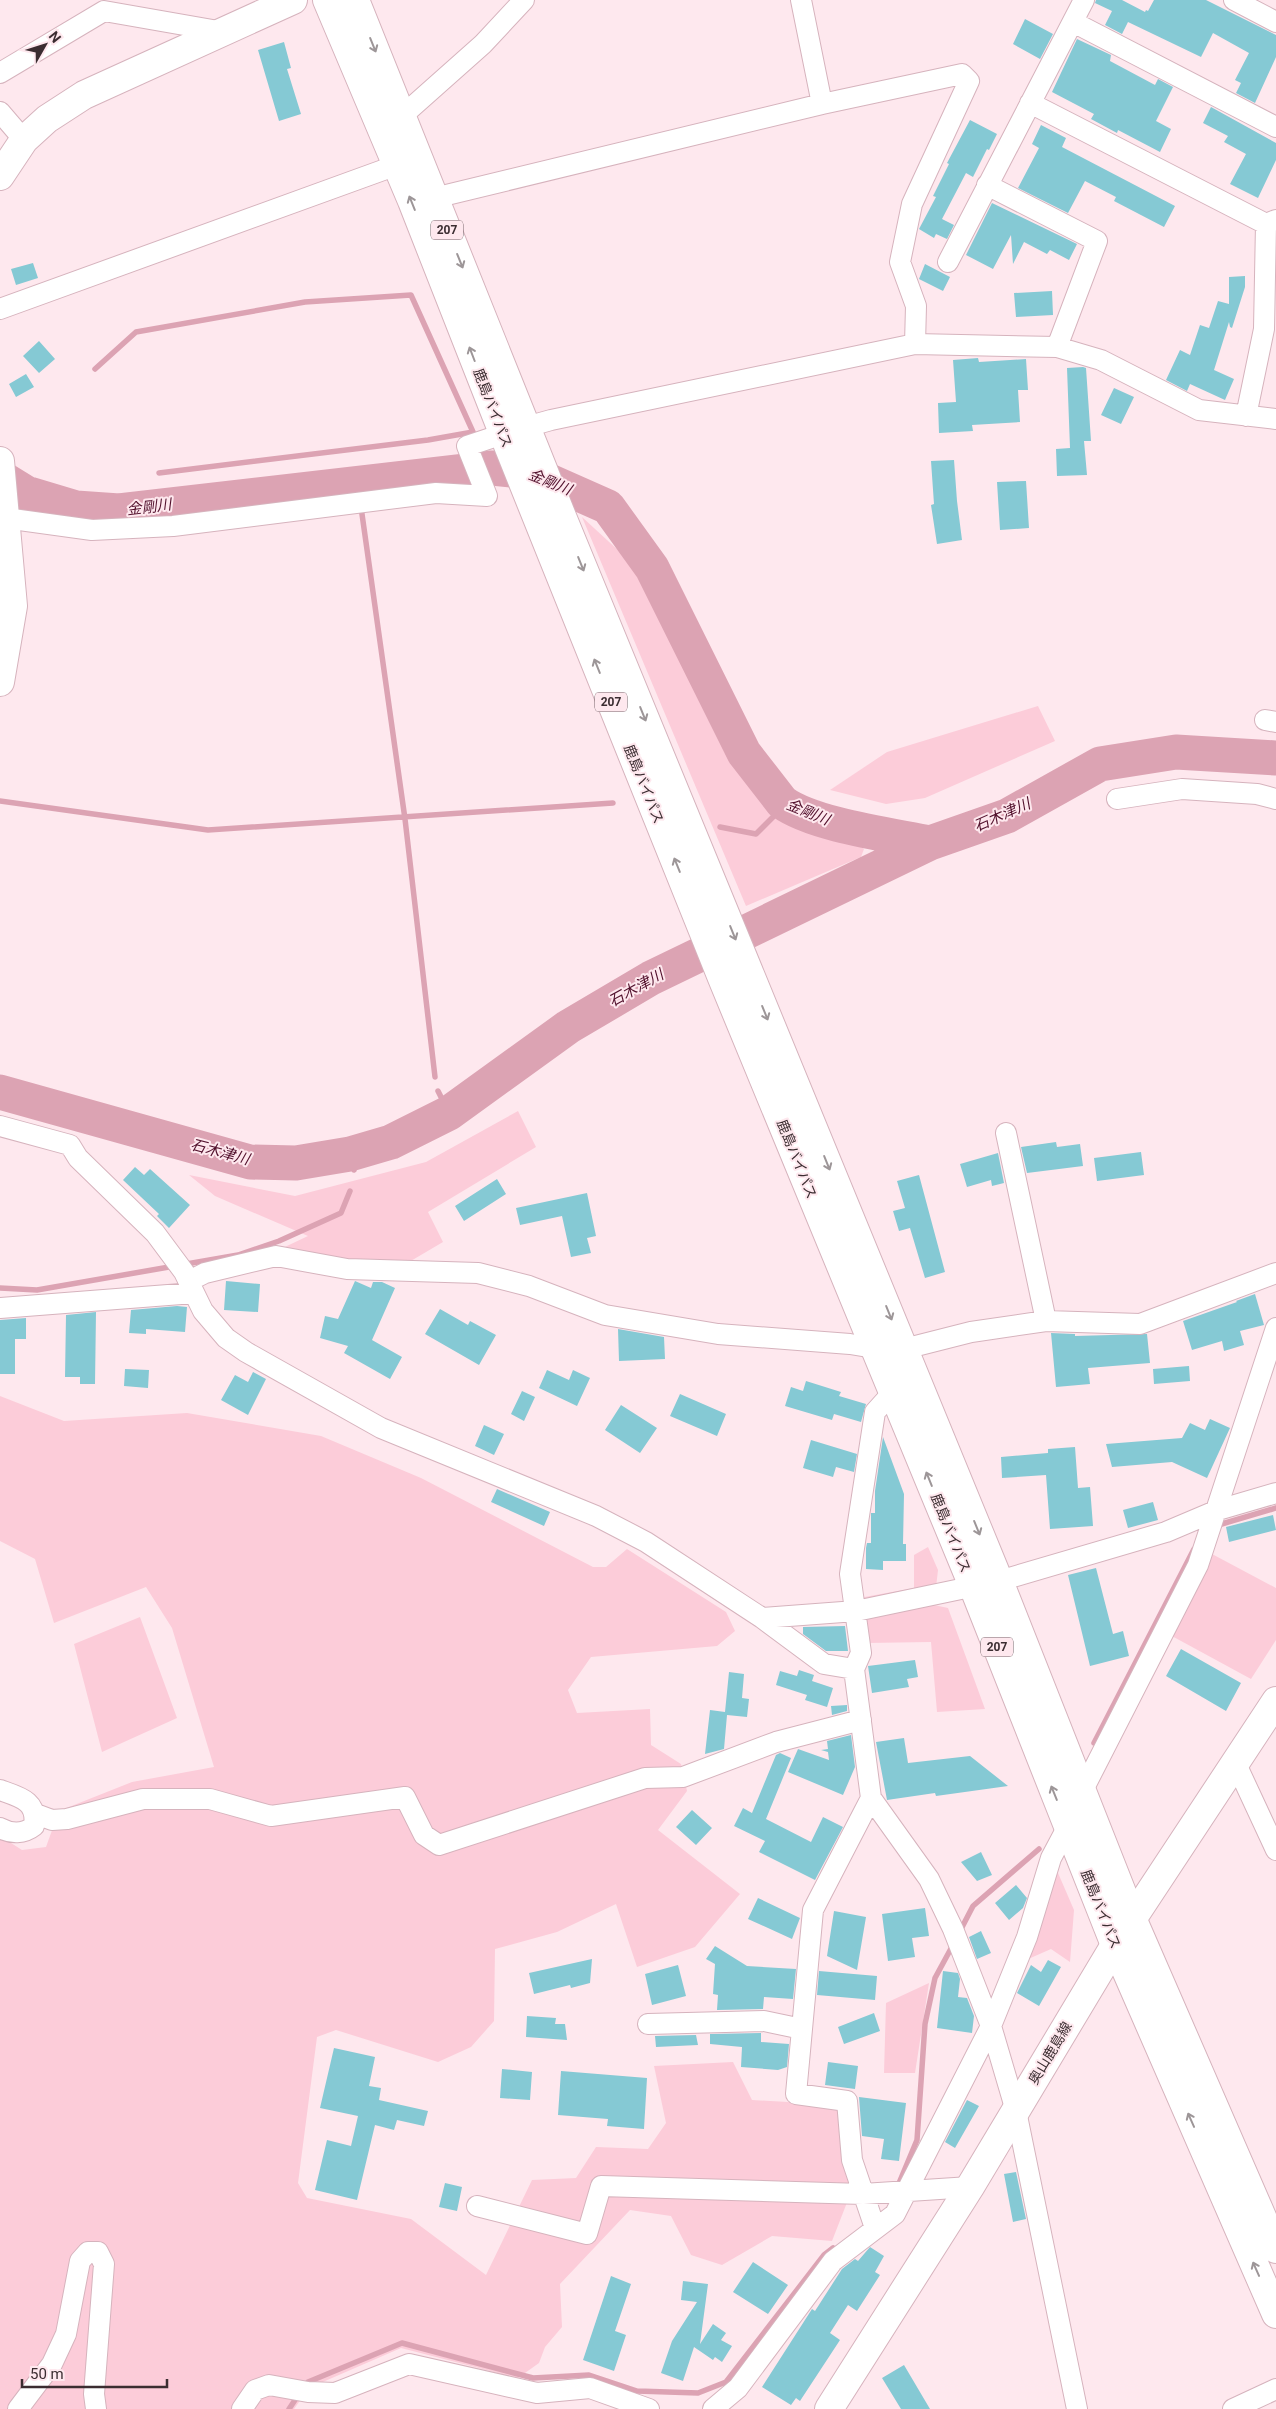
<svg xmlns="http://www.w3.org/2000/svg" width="1276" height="2409" viewBox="0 0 1276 2409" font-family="Roboto,'Noto Sans JP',sans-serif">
<rect width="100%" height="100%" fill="#fee8ee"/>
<path fill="#fcccd9" d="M582,517l50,46 106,210 35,43 82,26 9,7 -3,8 -115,49z
M1038,706l17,35 -130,57 -39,6 -56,-14 57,-38z
M518,1111l18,36 -108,65 15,30 -39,23 -134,-11 38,-18 -93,-40 -26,-21 106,21 131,-34z
M0,1396l64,25 123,-8 134,23 100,42 172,89h13l21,-18 99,63 9,19 -18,15 -126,11 -23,33 9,23 73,-4 1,36 30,19 6,27 -29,39 82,64 -45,53 -58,20 -21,-63 -59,28 -62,17 -1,72 -23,26 -33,15 -102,-32 -19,7 -19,146 9,15 104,21 75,56 46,-95 44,-2 20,-31 52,2 18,-26 -12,-57 79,-4 19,38 88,5 15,77 -23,59 -60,-5 -50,29 -31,-10 -20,-39 -41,-6 -70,74 2,43 -17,20 -6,16 -21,15 -117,-30 -92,40 -15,21h-294v-573l22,14 24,-3 13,-36 73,-29 82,-15 -42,-139 -26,-41 -92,36 -19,-64 -35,-18z
M928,1547l10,23 -4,35 14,3 37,101 -48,3 -6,-70 -65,1 -7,-45 55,-10v-33z
M1212,1554l64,34v52l-25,39 -81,-44z
M140,1617l37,101 -75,34 -28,-108z
M1055,1866l19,44 -4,52 -19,-13 -25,11z
M929,1983l-14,90h-31l2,-70z"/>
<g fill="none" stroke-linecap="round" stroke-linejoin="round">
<path stroke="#dca3b3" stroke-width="5.5" d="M95,369l41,-37 169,-30 106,-7 62,137 -45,8 -269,33
M482,451l10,17
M360,496l2,-13
M361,507l44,312 30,258
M0,801l208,29 405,-27
M720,827l36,7 20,-20 6,-12
M438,1091l11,22
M350,1154l4,16
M0,1288l37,2 201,-35 41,-14 62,-28 9,-22
M1215,1526l61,-18
M1094,1743l100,-194
M959,1933l14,-27 66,-57
M897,2188l20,-48 8,-116 10,-46 19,-35
M304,2387l4,-5 94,-39 131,35 56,-3 48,16 61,2 28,-11 98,-127 9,-7
M289,2409l10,-15"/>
<path stroke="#dca3b3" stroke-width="35" d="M0,477l26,16 50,15 43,3 373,-43 37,4 79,35 44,61 92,185 38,49c31,23 109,33 148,41
M0,1092l250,70 46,1 54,-9 41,-12 58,-29 119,-86 83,-49 279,-135 77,-27 93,-52 76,-12 100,6"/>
</g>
<path fill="#85c9d4" d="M1096,0h26l23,12 1,-2 2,1 6,-11h52l70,35v22l-21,46 -19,-10 5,-10 -6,-3 14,-27 -36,-20 -12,24 -73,-35 -6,12 -17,-9 7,-14 -17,-8z
M1025,19l28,15 -13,25 -27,-15z
M1077,39l34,16 -1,6 45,24 3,-6 15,8 -17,34 15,8 -11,23 -42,-22 -1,3 -26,-14 3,-5 -42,-22z
M284,42l7,26 -4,1 14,45 -22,7 -21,-71z
M1211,107l65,36v17l-18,38 -28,-14 16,-30 -22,-12 4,-6 -25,-13z
M970,120l27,14 -8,16 -2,-1 -14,28 -7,-4 -24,46 12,6 -7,14 -11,-5 -2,4 -15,-9 17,-32 -3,-1 16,-32 -2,-1z
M1041,125l25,13 -4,9 113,59 -11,21 -50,-26 2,-4 -31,-16 -17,32 -50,-25 21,-40 -7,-4z
M992,203l85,41 -8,16 -19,-10 -3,4 -23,-12 -11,22 -2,-29 -18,34 -27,-14z
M33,263l5,15 -22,7 -5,-16z
M925,264l25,13 -7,14 -24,-12z
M1245,276v11l-13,41 -2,-1 -1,-5 -15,48 20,9 -9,21 -35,-16 -3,7 -21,-11 14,-30 10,5 10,-30 9,3 9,-27 11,3v-27z
M1052,291l1,24 -37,2 -2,-24z
M39,341l16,18 -16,14 -16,-17z
M978,358l1,4 47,-3 2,31h-10l2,32 -48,3 1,6 -34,2 -1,-30 18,-1 -3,-42z
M1083,367l3,1 5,73h-7l3,34 -30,1 -1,-27 14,-1 -3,-80z
M26,374l8,13 -18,10 -7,-13z
M1114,388l20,9 -13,27 -20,-9z
M954,460l3,41 5,39 -25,4 -6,-39 3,-1 -3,-43z
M1026,481l3,47 -29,2 -3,-48z
M1056,1142l1,5 23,-3 3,22 -56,7 -6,-26z
M1141,1152l3,23 -47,6 -3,-23z
M998,1153l6,30 -12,3 -1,-6 -24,7 -7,-23z
M135,1167l9,8 6,-6 40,36 -21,23 -12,-12 2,-2 -36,-34z
M919,1175l26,97 -20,6 -15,-50 -11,3 -6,-20 12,-3 -8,-27z
M497,1179l9,15 -42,27 -9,-15z
M587,1193l9,43 -9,2 4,15 -20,4 -9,-41 -42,9 -4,-17z
M226,1281l34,3 -2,28 -34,-2z
M355,1281l16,7 2,-6h9l13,6 -23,52 30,17 -12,22 -46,-26 4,-7 -28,-8 5,-22 13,3z
M1255,1294l9,31 -24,6 4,14 -20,6 -2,-10 -30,9 -9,-29 54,-19 -1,-1z
M177,1306l10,1 -2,25 -39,-3v5l-17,-1 2,-23z
M440,1309l28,16 2,-4 26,14 -17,30 -54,-31z
M96,1312l-1,72h-15v-7h-15l1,-62z
M26,1318v21h-11v35h-15v-54z
M618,1329l46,8 1,22 -46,2z
M1051,1333l24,1v2l72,-2 3,29 -62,5 2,16 -34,3z
M1189,1366l1,15 -36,3 -1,-15z
M125,1369l24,1 -1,18 -24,-2z
M547,1370l22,10 4,-10 17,8 -13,28 -38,-18z
M253,1372l13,7 -18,36 -27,-15 14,-25 13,7z
M806,1381l35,11 -2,4 27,8 -5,18 -27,-8 -2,6 -47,-14 6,-19 12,4z
M522,1391l13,6 -11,24 -13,-7z
M680,1394l46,20 -9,22 -47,-20z
M621,1405l36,23 -17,25 -35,-23z
M1210,1419l20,9 -23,50 -35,-16 -60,5 -6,-23 76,-6 8,-15 15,7z
M484,1425l20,9 -10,21 -19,-9z
M883,1437l21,57 -1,50h3v17h-23v9l-17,-1v-21l1,-5h4v-30h4v-22z
M811,1440l46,14 -3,18 -18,-5 -3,10 -30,-9z
M1075,1447l3,41 12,-1 3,39 -43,3 -4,-54 -44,3 -1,-21 47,-4v-4z
M497,1489l53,23 -6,14 -53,-24z
M1153,1502l5,18 -30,8 -5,-18z
M1273,1515l3,15 -47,12 -3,-15z
M1096,1568l17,66 10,-3 6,25 -39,10 -22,-91z
M845,1626l3,25h-22l-23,-17v-7z
M1181,1649l60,34 -15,28 -60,-35z
M915,1660l3,17 -11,2 2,8 -37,6 -4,-27z
M799,1670l15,5 -2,6 21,7 -6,19 -22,-7 2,-5 -31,-10 4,-14 17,5z
M729,1672l15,2 -2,24 7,1 -2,18 -20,-2 -3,34 -19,5 5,-44 15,2z
M847,1705v6l-15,4 -1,-9z
M851,1735l4,32 -12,28 -55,-23 10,-23 31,11 -1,-8 -7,-2 7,-1 -1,-8z
M904,1738l4,25 62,-7 38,30 -72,10 -1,-3 -48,7 -11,-58z
M780,1753l11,5 -25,61 45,23 12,-25 20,10 -28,53 -56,-28 6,-11 -31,-15 9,-18 9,5 24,-58z
M692,1810l20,18 -16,17 -20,-18z
M981,1852l11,23 -15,6 -16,-19z
M1016,1885l11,13 -4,10 -14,12 -14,-17z
M758,1898l42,20 -8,21 -44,-20z
M925,1908l4,28 -17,2 3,19 -27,4 -6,-47z
M834,1911l32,6 -9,53 -30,-14z
M981,1931l10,22 -14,6 -8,-22z
M715,1946l32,20 49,3 -3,30 -29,-2 -1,12 -46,1 1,-15 -5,-1 2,-30 -9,-5z
M592,1959l-2,24 -19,5 -1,-3 -36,9 -5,-21z
M1048,1960l13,7 -22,39 -22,-13 14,-28 10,7z
M678,1965l8,31 -34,9 -7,-31z
M819,1971l58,5 -2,24 -58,-5z
M943,1971l15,2 2,6 -2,18 9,1 7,18 -2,17 -35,-5z
M874,2013l6,18 -36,13 -6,-17z
M527,2016l29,2 -1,6h10l2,16 -41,-3z
M761,2033v9l28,2 -2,23 -9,3 -37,-3 1,-20 -32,-3v-10z
M696,2035l2,10 -42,2 -1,-11z
M334,2048l41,9 -6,29 12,2 -2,12 49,11 -4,15 -27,-6 -3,10 -19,-5 -18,75 -42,-10 12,-50 24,6 7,-30 -38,-8z
M828,2062l30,4 -3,23 -30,-4z
M502,2069l30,3 -2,28 -30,-2z
M561,2071l86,7 -3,51 -37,-3 1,-7 -50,-4z
M859,2097l47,6 -7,58 -18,-2 3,-20 -22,-3z
M967,2100l12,6 -24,42 -10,-6z
M1016,2172l10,47 -13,3 -9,-48z
M445,2183l17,4 -5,24 -18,-4z
M870,2247l14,9 -9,16 5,3 -23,36 -9,-6 -18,28 10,7 -40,61 -4,-3 -5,7 -29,-18 50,-78 3,2 27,-42 13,-10 3,2z
M753,2262l35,23 -20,29 -35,-22z
M611,2276l20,8 -16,47 11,4 -12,36 -31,-11z
M683,2281l25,3 -8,60 13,-20 13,9 -5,7 11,6 -10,16 -7,-5 -2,3 -19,-13 -11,34 -22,-8 11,-32 25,-39 -16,-2z
M904,2365l26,44h-29l-19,-31z"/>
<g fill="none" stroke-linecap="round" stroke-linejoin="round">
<defs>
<path id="street" d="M801,0l21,104
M1234,0l42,22
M1073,22l203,105
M0,73l104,-62 120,21
M1030,103l236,121
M0,112l24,28
M402,116l81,-72 41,-44
M987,185l110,56 -40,106
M434,198l388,-94 140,-30 7,7 -57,123 -12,58 16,44 -1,38
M948,262l136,-262
M0,309l397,-144
M1246,416l18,-87 2,-105 10,-4
M526,427l25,-7 364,-76 142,3 44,13 98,50 77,9
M5,518l87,12 81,-4 263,-33 51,3 -20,-50 36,-12
M1265,720l11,2
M1117,799l65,-10 75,5 19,5
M0,1126l70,19 8,13 77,75 29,39 19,39 23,27 20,14 135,76 215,88 50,26 116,76 94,-7 143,-30 167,-49 52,-22 58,-17
M1006,1133l40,188
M189,1281l16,-8 71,-17 71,13 131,4 51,13 76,29 113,19 132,10 24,4
M0,1308l194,-15
M904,1349l67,-17 75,-11 94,3 136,-51
M893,1392l-18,20 -25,162 11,79 -7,16 17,129 58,81 24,50 38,97 25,85 61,298
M762,1618l62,46 30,5
M1236,1764l40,86
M0,1790c20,7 38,11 34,36 -10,8 -23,8 -34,2
M1083,1790l115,-225 78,-237
M871,1798l-58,112 -17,184 51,7 5,59 23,68
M36,1814l16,6 15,-1 76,-20h67l61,17 134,-19 19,38 15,10 206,-67 38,-1 93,-35 85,-22
M648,2024l116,-3 38,8
M477,2206l110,28 14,-48 262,8 107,-7
M18,2409l34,-45 14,-30 14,-73 8,-9h10l6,12 -10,130 2,15
M242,2409l13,-19 14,-5 39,7 27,1 74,-29 128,29 53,-5 59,21
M713,2409l25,-21 95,-127 62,-47 96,-188 36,-89 24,-79 17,-32
M1233,2409l43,-20"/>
<path id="secondary" d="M0,176l24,-36 23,-21 37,-24 209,-95
M0,461l13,145 -13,76
M829,2409l141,-222 145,-242 161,-244"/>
<path id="highway" d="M327,0l85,201 97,247 213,530 251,608 142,359 161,369
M355,0l208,519 436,1062 133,337 144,331"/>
</defs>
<use href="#street" stroke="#d6b3bd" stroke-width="22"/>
<use href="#secondary" stroke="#d6b3bd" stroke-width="30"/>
<use href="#highway" stroke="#d6b3bd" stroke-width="30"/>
<use href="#street" stroke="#fff" stroke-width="20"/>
<use href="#secondary" stroke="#fff" stroke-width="28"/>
<use href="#highway" stroke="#fff" stroke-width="28"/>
</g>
<defs><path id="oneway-shaft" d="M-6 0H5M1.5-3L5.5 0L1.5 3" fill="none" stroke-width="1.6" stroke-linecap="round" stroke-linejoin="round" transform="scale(1.25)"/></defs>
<g stroke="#9d9698">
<use href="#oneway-shaft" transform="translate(373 45) rotate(68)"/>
<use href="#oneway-shaft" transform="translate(412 203) rotate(-112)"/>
<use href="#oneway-shaft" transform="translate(460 261) rotate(68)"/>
<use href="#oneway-shaft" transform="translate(472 354) rotate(-111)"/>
<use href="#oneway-shaft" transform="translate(581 564) rotate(68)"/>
<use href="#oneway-shaft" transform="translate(597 666) rotate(-112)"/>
<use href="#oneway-shaft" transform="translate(643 714) rotate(68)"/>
<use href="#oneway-shaft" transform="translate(677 865) rotate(-112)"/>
<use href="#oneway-shaft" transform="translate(733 933) rotate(68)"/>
<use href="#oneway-shaft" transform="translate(765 1013) rotate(68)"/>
<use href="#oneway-shaft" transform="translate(827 1163) rotate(68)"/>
<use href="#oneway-shaft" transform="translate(889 1313) rotate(68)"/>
<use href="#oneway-shaft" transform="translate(929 1479) rotate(-112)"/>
<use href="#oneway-shaft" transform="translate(977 1528) rotate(68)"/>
<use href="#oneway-shaft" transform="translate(1054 1793) rotate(-112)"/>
<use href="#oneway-shaft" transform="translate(1191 2120) rotate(-114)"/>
<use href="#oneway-shaft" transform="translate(1256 2269) rotate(-114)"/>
</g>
<g text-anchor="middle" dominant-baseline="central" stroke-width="4" stroke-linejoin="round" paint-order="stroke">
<g fill="#fee8ee" stroke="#76656a" stroke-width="1">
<rect x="431" y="220.5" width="32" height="19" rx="4"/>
<rect x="595" y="692.5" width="32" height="19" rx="4"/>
<rect x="981" y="1637.5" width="32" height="19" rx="4"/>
</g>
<g font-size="12" font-weight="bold" fill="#3b2d31">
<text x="447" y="230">207</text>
<text x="611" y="702">207</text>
<text x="997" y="1647">207</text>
</g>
<g font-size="14" fill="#3b2d31" stroke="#fee8ee">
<text transform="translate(493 408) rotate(69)">鹿島バイパス</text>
<text transform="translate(644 784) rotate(68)">鹿島バイパス</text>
<text transform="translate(797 1159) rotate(68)">鹿島バイパス</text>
<text transform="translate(951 1533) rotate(68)">鹿島バイパス</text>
<text transform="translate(1101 1909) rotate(68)">鹿島バイパス</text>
<text transform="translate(1050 2053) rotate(-59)">奥山鹿島線</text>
</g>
<g font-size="15" font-style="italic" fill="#510f2b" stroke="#fee8ee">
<text transform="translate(550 482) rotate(22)">金剛川</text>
<text transform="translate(149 507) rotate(-7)">金剛川</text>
<text transform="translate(808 812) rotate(22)">金剛川</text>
<text transform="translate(1002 815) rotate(-24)">石木津川</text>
<text transform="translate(636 988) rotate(-29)">石木津川</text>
<text transform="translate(220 1152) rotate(15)">石木津川</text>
</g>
</g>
<g transform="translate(45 45) rotate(51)" stroke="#fee8ee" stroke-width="4" paint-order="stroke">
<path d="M0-4L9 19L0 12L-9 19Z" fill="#3b2d31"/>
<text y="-8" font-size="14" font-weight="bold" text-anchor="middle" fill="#3b2d31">N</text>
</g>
<path d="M22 2379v8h145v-8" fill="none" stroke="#3b2d31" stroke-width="2.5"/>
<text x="30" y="2379" font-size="15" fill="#3b2d31" stroke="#fee8ee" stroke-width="4" paint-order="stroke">50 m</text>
</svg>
